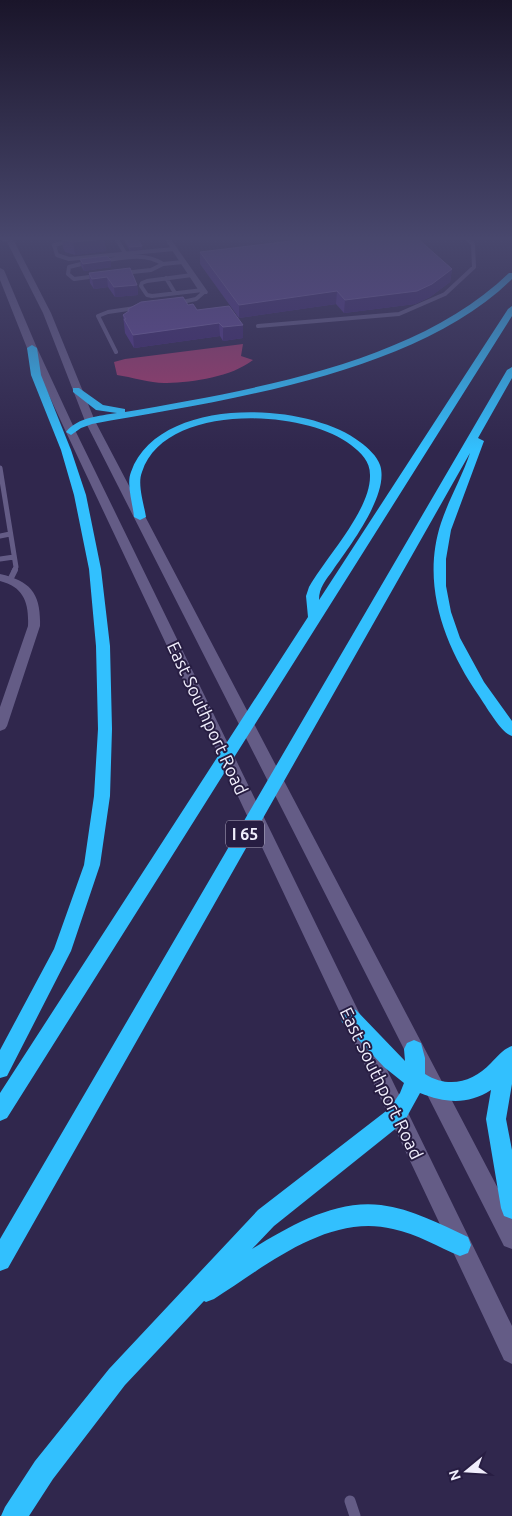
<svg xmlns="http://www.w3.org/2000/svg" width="512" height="1516" viewBox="0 0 512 1516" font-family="Ubuntu,sans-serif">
<rect width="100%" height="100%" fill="#30274d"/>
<path fill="#a03b6d" d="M243,344l-2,12 12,4c-22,17 -59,22 -86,23 -14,1 -35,-6 -50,-8l-3,-13 11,-3z"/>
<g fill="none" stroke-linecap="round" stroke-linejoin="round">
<path stroke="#645c86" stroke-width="4" d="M116,238l9,15
M70,241l-16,4 3,10 12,4 105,-10
M102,261c21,-3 42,-9 61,3
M89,262l-20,5 -1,7 6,5 23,-3
M123,273l28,-3 12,-6 20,-2
M192,275l-45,6 -5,2 -1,3 6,9 5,1 51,-6
M166,278l9,15
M178,303l18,-4 8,-7
M258,326l141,-12 46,-20 29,-27 -1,-23 -7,-6
M116,352l-18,-36 10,-4 27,-4"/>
<path stroke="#645c86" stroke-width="5" d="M0,468l16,99 -2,4
M0,536l10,-2
M0,559l14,-2"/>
<path stroke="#645c86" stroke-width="6" d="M10,580l5,-10"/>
<path stroke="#645c86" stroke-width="11" d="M350,1501l5,15"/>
<path fill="#645c86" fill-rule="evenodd" d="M164,238h6l38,54 -1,2h-6z
M0,574c31,7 41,20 40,52l-33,100 -2,3 -5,2v-24l28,-81c1,-23 -4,-39 -28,-45z"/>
<path fill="#645c86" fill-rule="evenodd" d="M0,238h8l6,3 37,72 44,108 417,794v34l-8,-3 -419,-825 -42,-108 -36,-71 -7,-2z
M0,268l4,2 33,78 39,84 436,894v38l-8,-4 -438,-928 -39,-84 -27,-68z"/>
<path fill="#32c0fe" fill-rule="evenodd" d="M509,273h3v6c-96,95 -291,122 -420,145l-11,4 -10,7 -5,-3c12,-15 33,-16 51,-19l-21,-3 -23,-18v-4h6l24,17 22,4v3c125,-22 290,-48 384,-139z
M512,306v10l-505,802 -7,3v-28l308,-476 -2,-21 3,-9c17,-30 62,-77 61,-112 0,-14 -9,-22 -19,-30 -48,-37 -187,-42 -209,27 -5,12 2,32 4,45l-6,3 -6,-3c-1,-13 -8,-33 -3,-45 27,-77 176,-71 229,-30 8,6 17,14 20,23 10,29 -31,82 -47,105 -7,10 -14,17 -14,30l189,-291z
M32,345l5,3 4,27 30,75 15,45 15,74 9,77 2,83 -2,67 -10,69 -29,86 -64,125 -7,2v-28l54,-101 30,-84 10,-69 4,-67 -2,-83 -7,-77 -15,-74 -13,-45 -30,-75 -4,-27z
M512,367v11l-34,60 6,3 -33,89 -5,29v27l5,26 9,26 24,44 28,39v15c-11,-3 -26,-30 -33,-40 -35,-51 -58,-112 -38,-173 8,-24 21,-46 29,-70l-462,815 -8,3v-32l507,-869z
M349,1007l7,3 49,51 -1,-12 3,-6 7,-3 7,3 4,15v16c24,15 48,8 66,-11 7,-7 12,-14 21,-17v38l-6,35 6,31v69l-8,-3 -3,-8 -15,-89 5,-29c-23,15 -46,13 -71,3l-16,29 -130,104 -22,23c37,-23 84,-50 129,-44 31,4 59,19 87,32l3,8 -3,8 -8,3c-22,-9 -43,-22 -67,-27 -65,-16 -127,37 -179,70l-8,3 -2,-1 -79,84 -72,94 -24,37h-28l4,-9 30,-46 74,-92 149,-159 132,-102 10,-15 4,-10 -20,-16 -42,-45 -2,-6 2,-6z"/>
</g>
<path fill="#51358a" d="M62,238h42l2,13 -31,4 -10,-3 -2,-4z
M122,238h15l5,11 -12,2z
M200,252l252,17 -2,13 -20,15 -15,7 -71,9 -8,-9 -97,14 -39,-54z
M80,259l31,8 -27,4 -3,-5z
M89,273l48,12 1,10 -23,2 -7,-10 -14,2 -4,-6z
M188,305l55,33 -20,3 -3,-5 -86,12 -9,-15 -2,-18 5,-4v-2z"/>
<path fill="#3d276c" d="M104,239l2,12 -31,4 -2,-13z
M142,246v3l-12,2v-4z
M111,260v7l-27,4 -1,-7z
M452,269l-2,13 -20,15 -15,7 -71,9 1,-13z
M107,277l1,10 -14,2 -2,-10z
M137,285l1,10 -23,2 -1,-10z
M337,291l-1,13 -97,14v-13z
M219,323l1,13 -86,12 -1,-13z
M243,325v13l-20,3v-14z"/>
<path fill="#624996" stroke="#7863a6" d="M62,238h42v1l-31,3 -10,-2z
M124,238h13l5,8 -12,1z
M316,238h101l35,31 -20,15 -15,7 -72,9 -8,-9 -98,14 -39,-53z
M107,256l4,4 -28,4 -3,-5z
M130,268l7,17 -23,2 -7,-10 -15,2 -3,-6z
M183,297l5,8 5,-1 4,6 32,-4 14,19 -20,2 -4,-4 -86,12 -9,-16h2l-3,-4 6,-4 -1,-2 13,-7z"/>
<linearGradient id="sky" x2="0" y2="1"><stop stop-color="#1a152a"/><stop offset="0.53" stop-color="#48476d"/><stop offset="1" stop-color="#48476d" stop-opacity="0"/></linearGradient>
<rect width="512" height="450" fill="url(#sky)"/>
<g text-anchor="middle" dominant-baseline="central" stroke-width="4" stroke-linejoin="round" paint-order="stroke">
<rect fill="#271d42" stroke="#b4afc4" stroke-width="1" x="226" y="820.5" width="38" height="27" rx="4"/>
<g font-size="16" font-weight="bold" fill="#f0eefc">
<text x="245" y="834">I 65</text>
</g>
<g font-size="18" fill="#f0eefc" stroke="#271d42">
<text transform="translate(208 718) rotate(65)">East Southport Road</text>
<text transform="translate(382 1083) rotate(64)">East Southport Road</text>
</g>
</g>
<g transform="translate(467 1471) rotate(252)" stroke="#271d42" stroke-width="4" paint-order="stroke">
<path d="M0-4L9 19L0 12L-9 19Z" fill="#f0eefc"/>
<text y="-8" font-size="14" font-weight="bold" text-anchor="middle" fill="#f0eefc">N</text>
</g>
</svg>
